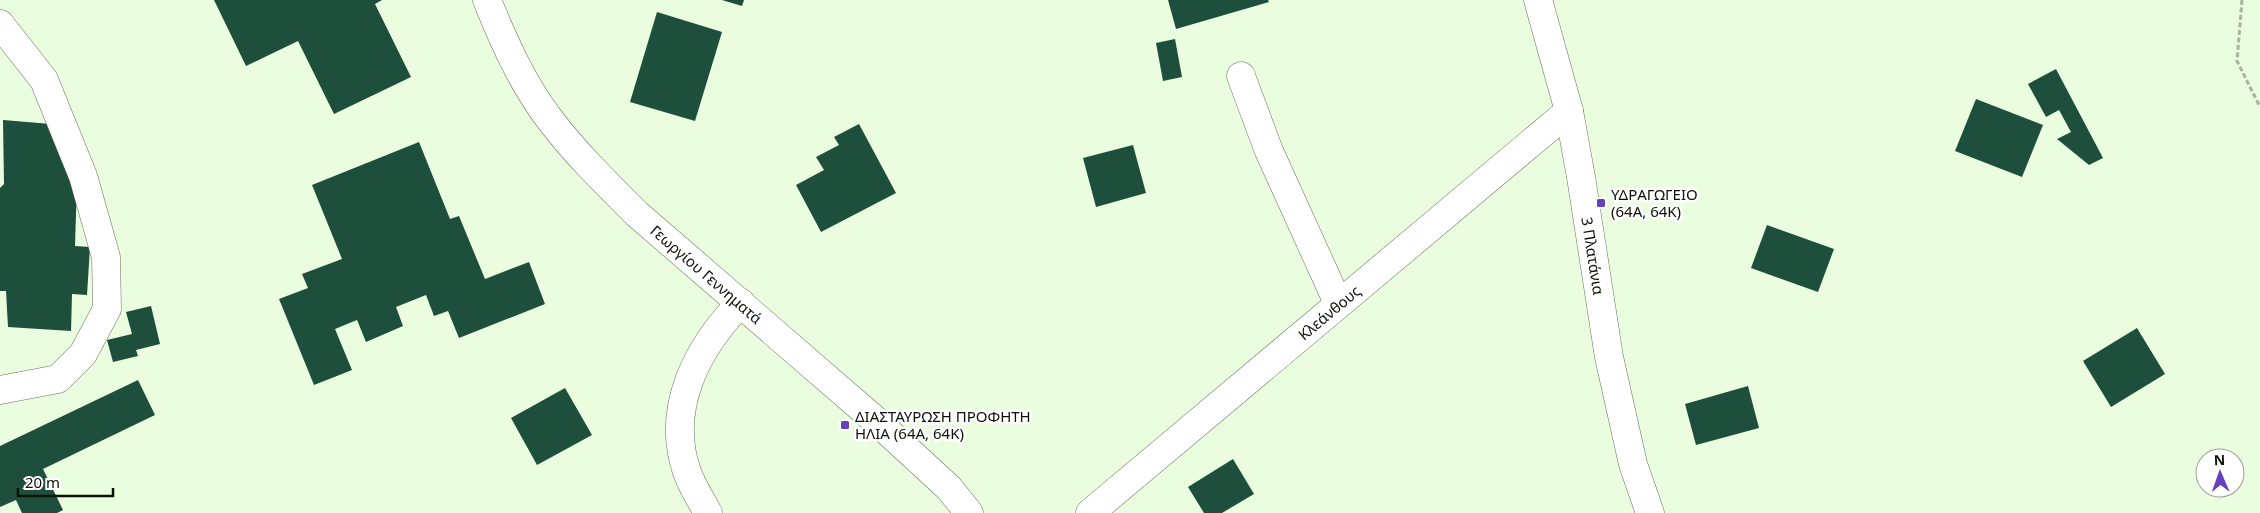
<svg xmlns="http://www.w3.org/2000/svg" width="2260" height="513" viewBox="0 0 2260 513" font-family="'Noto Sans',sans-serif">
<rect width="100%" height="100%" fill="#eafddf"/>
<path fill="#1e4e3c" d="M214,0h168l-7,4 36,73 -77,37 -36,-73 -52,25z
M722,0h22l-2,6z
M1168,0h100l1,2 -93,27z
M657,12l65,20 -27,89 -65,-19z
M1175,39l7,38 -19,4 -7,-38z
M2056,69l47,89 -14,7 -32,-26 14,-7 -12,-22 -13,7 -18,-33z
M1976,99l67,26 -21,52 -67,-26z
M3,120l48,4 26,58 -2,64 15,1 -3,48 -15,-1 -1,37 -63,-4 -2,-36h-6v-103l4,-4z
M859,124l37,69 -75,39 -25,-47 28,-15 -8,-13 23,-12 -5,-8z
M419,142l31,77 9,-3 26,63 44,-17 16,42 -86,34 -11,-27 -14,5 -8,-21 -30,12 7,19 -37,16 -9,-22 -22,9 17,41 -38,15 -35,-86 29,-11 -6,-14 40,-15 -30,-74z
M1133,145l13,48 -50,14 -13,-49z
M1767,225l67,24 -16,43 -67,-24z
M151,306l9,38 -24,6 2,6 -25,6 -6,-22 25,-6 -6,-22z
M2137,328l28,46 -54,33 -28,-46z
M138,380l17,35 -112,54 20,41 -6,3h-35l-6,-13 -16,7v-61z
M1748,386l11,42 -63,17 -11,-41z
M565,388l27,47 -55,30 -26,-47z
M1233,459l21,35 -32,19h-18l-16,-26z"/>
<g fill="none" stroke-linecap="round" stroke-linejoin="round">
<defs>
<g id="minor">
<path id="s1" d="M487,0c17,42 36,85 64,121 26,34 56,63 86,93l237,205 75,69 20,25"/>
<path id="s2" d="M1538,0l31,111 12,66 28,180 24,107 17,49"/>
<path d="M0,24l44,56 39,96 23,81 1,52 -24,45 -25,25 -58,11"/>
<path d="M1241,76l28,75 69,152"/>
<path d="M708,513c-7,-13 -16,-27 -21,-41 -22,-63 10,-125 54,-169"/>
<path id="s3" d="M1090,513l479,-402"/>
</g>
</defs>
<use href="#minor" stroke="#637359" stroke-width="29"/>
<path stroke="#a6b59d" stroke-width="3" stroke-dasharray="5 2.5" stroke-linecap="butt" d="M2242,0l-5,61 23,46"/>
<use href="#minor" stroke="#fff" stroke-width="28"/>
</g>
<g fill="#6641ba" stroke="#fff" stroke-width="2">
<rect x="1596" y="198" width="10" height="10" rx="2.5"/>
<rect x="840" y="420" width="10" height="10" rx="2.5"/>
</g>
<g text-anchor="middle" dominant-baseline="central" stroke-width="5" stroke-linejoin="round" paint-order="stroke">
<g font-size="15" fill="#0b1107" stroke="#fff" text-anchor="start">
<text x="1611" y="194">ΥΔΡΑΓΩΓΕΙΟ<tspan x="1611" dy="17">(64Α, 64Κ)</tspan></text>
<text x="855" y="416">ΔΙΑΣΤΑΥΡΩΣΗ ΠΡΟΦΗΤΗ<tspan x="855" dy="17">ΗΛΙΑ (64Α, 64Κ)</tspan></text>
</g>
<g font-size="15" fill="#0b1107" stroke="#fff">
<text stroke="none"><textPath href="#s2" startOffset="262">3 Πλατάνια</textPath></text>
<text stroke="none"><textPath href="#s1" startOffset="356">Γεωργίου Γεννηματά</textPath></text>
<text stroke="none"><textPath href="#s3" startOffset="312">Κλεάνθους</textPath></text>
</g>
</g>
<g transform="translate(2220 473) rotate(358)"><circle r="24" fill="#ffffff" stroke="#9da09c"/>
<path d="M0-4L9 19L0 12L-9 19Z" fill="#6641ba"/>
<text y="-8" font-size="14" font-weight="bold" text-anchor="middle" fill="#0b1107">N</text>
</g>
<path d="M18 488v8h95v-8" fill="none" stroke="#0b1107" stroke-width="2.5"/>
<text x="25" y="488" font-size="15" fill="#0b1107" stroke="#ffffff" stroke-width="4" paint-order="stroke">20 m</text>
</svg>
